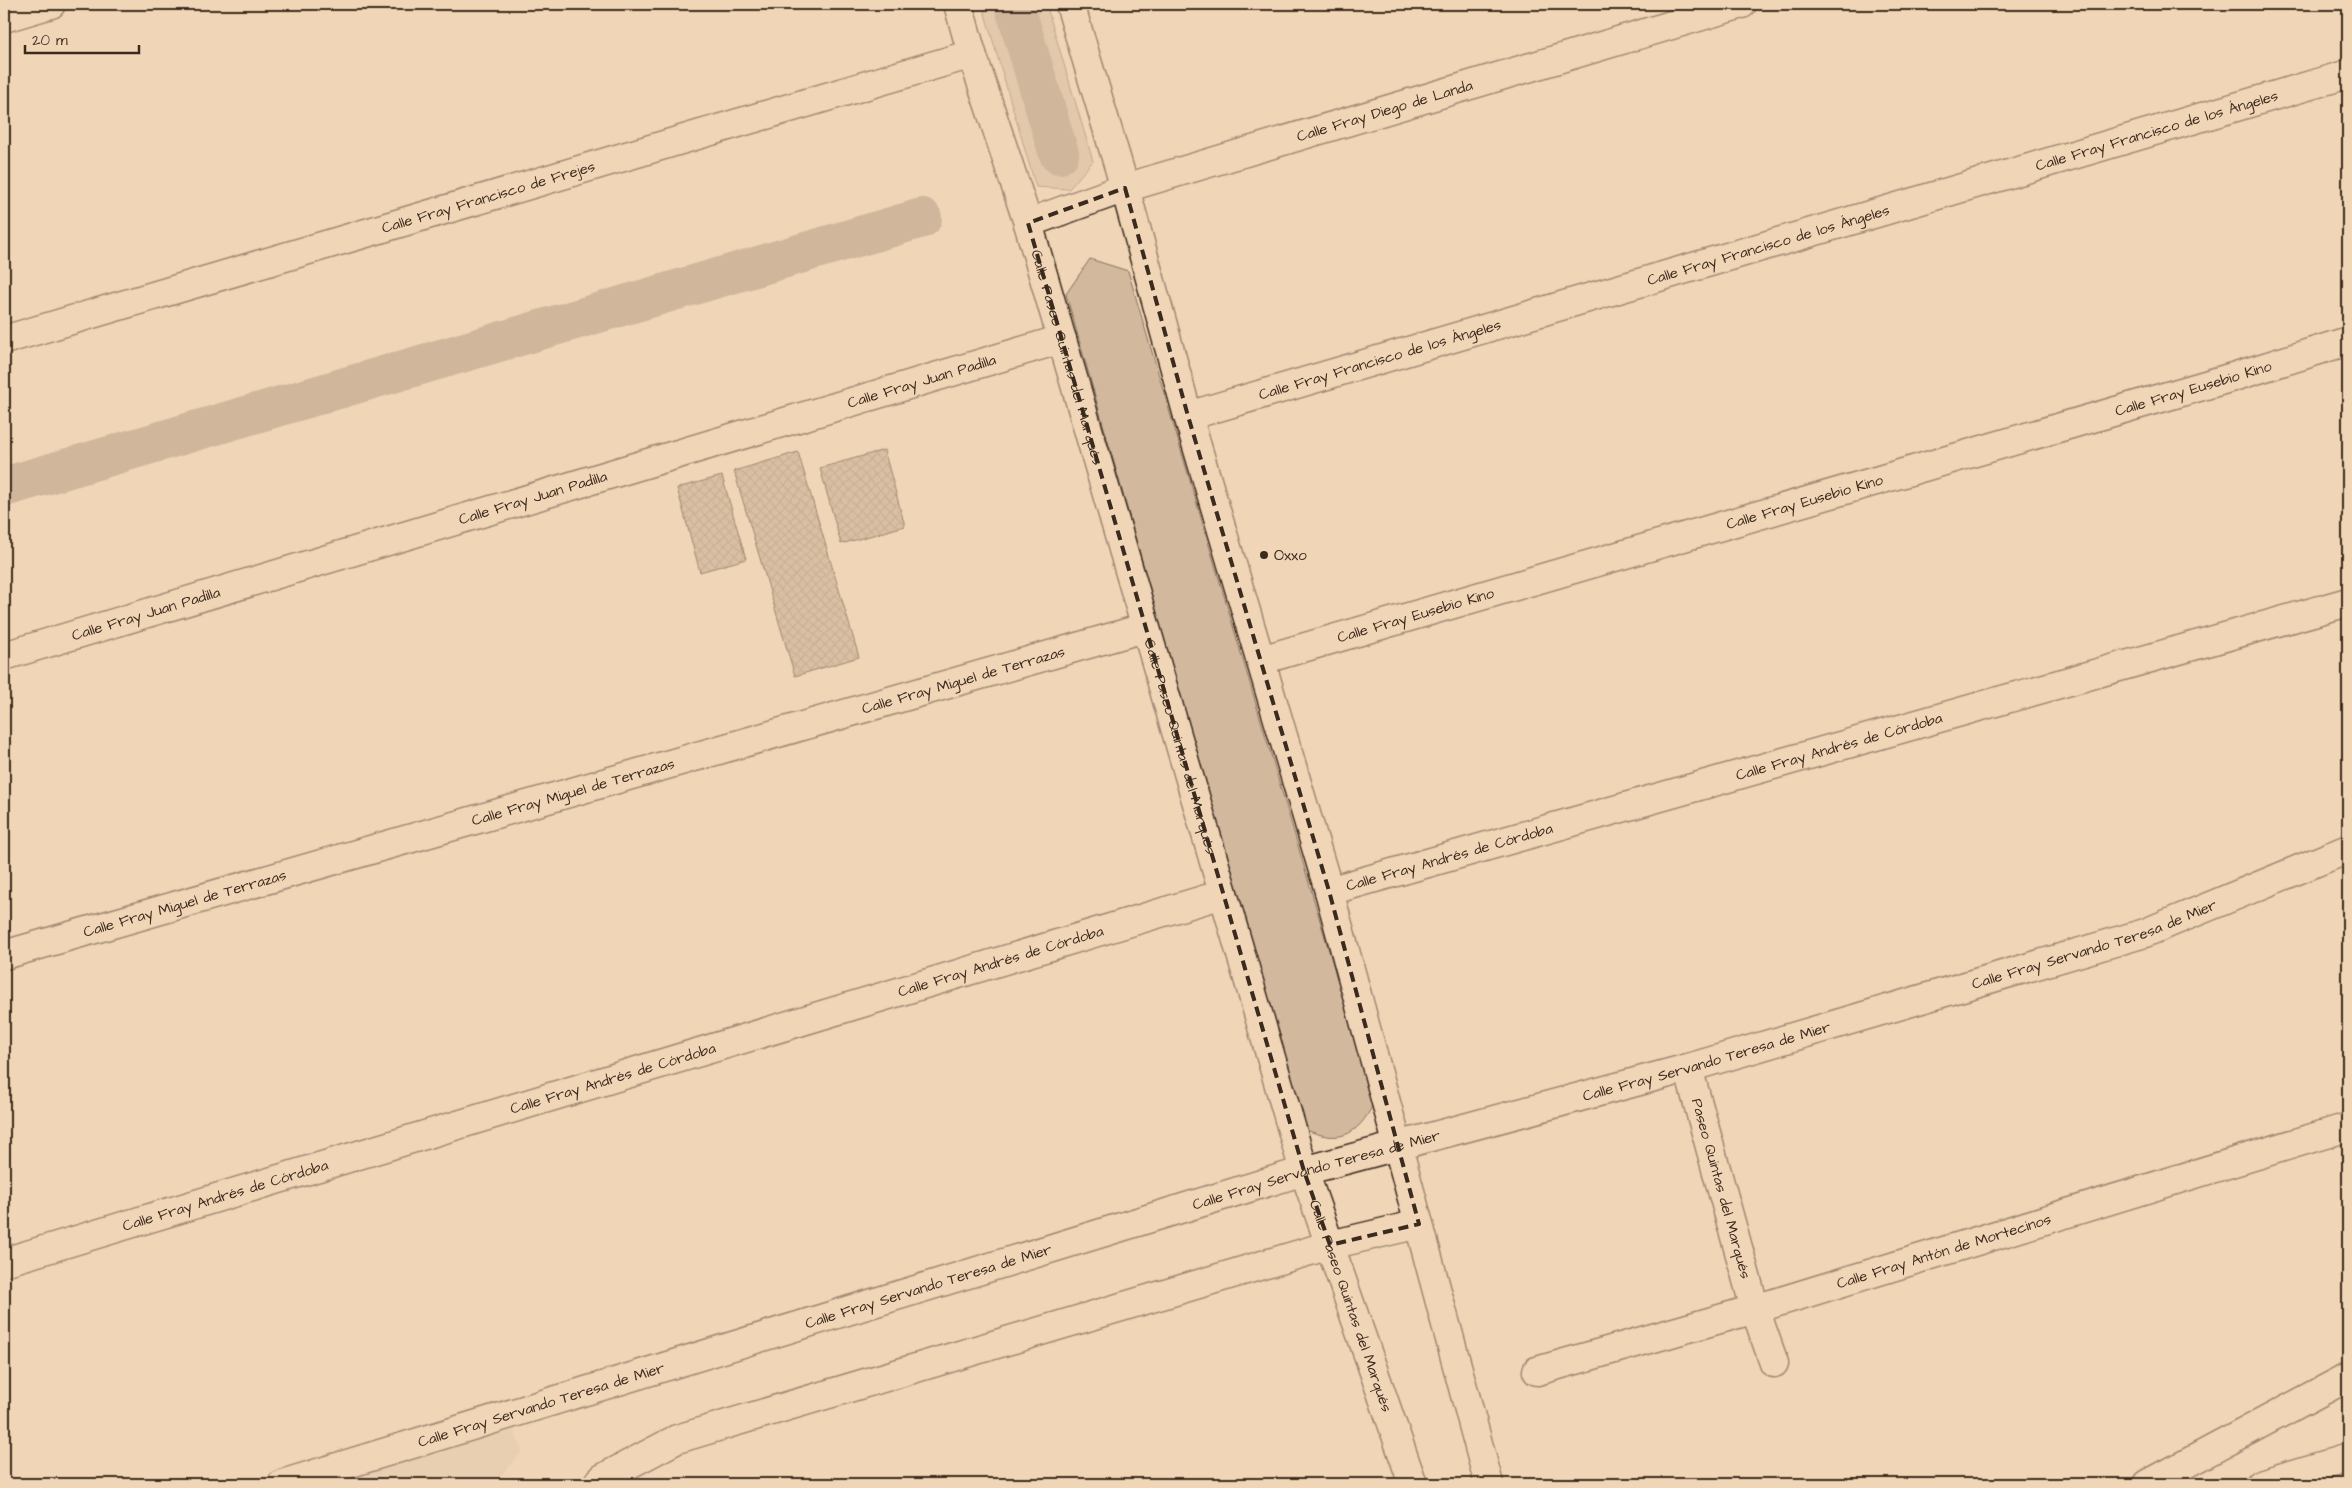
<svg xmlns="http://www.w3.org/2000/svg" width="2352" height="1488" viewBox="0 0 2352 1488" font-family="'Architects Daughter',sans-serif">
<defs>
<pattern id="building-cross-hatch" width="8" height="8" patternUnits="userSpaceOnUse" patternTransform="scale(1.25)"><rect width="8" height="8" fill="#bea68c"/><path d="M0 0l8 8M0 8l8-8" fill="none" stroke="#9c8772"/></pattern>
</defs>
<rect width="100%" height="100%" fill="#f0d5b7"/>
<filter id="ink" filterUnits="userSpaceOnUse"><feTurbulence type="fractalNoise" baseFrequency=".02" numOctaves="2"/><feDisplacementMap in="SourceGraphic" scale="10" xChannelSelector="R" yChannelSelector="G"/><feConvolveMatrix kernelMatrix="1 2 1 2 8 2 1 2 1" color-interpolation-filters="sRGB"/></filter>
<g filter="url(#ink)">
<path fill="#e1c7aa" d="M514,1429l8,22 -28,33h-164z"/>
<path fill="#d2b99e" stroke="#86725e" d="M982,4h64l47,157 -24,28 -33,-2z
M1090,259l38,12 246,832c-17,34 -35,41 -70,26l-238,-835z"/>
<g fill="none" stroke-linecap="round" stroke-linejoin="round">
<path stroke="#a8927b" stroke-width="40" d="M1014,4l45,150
M4,487l918,-269"/>
</g>
<path fill="url(#building-cross-hatch)" stroke="#3b2a1e" d="M884,450l21,76 -64,18 -21,-76z
M798,452l61,205 -64,19 -61,-205z
M722,476l24,83 -46,13 -23,-84z"/>
<g fill="none" stroke-linecap="round" stroke-linejoin="round">
<defs>
<g id="minor">
<path id="s1" d="M958,4l14,50 56,169 276,948 109,313"/>
<path d="M1070,4l55,184 63,228 141,475 160,593"/>
<path d="M4,18l47,-14"/>
<path id="s2" d="M1028,223l97,-35 617,-184"/>
<path id="s3" d="M4,340l968,-286"/>
<path id="s4" d="M1188,416l1160,-342"/>
<path id="s5" d="M4,656l1058,-317"/>
<path id="s6" d="M1261,660l972,-283 115,-36"/>
<path id="s7" d="M1329,891l1019,-289"/>
<path id="s8" d="M4,955l1140,-327"/>
<path id="s9" d="M1688,1068l67,241 19,54"/>
<path id="s10" d="M4,1262l1219,-368"/>
<path id="s11" d="M1537,1371l218,-62 593,-182"/>
<path id="s12" d="M282,1484l1022,-313 384,-103 457,-135 203,-84"/>
</g>
<path id="highway" d="M597,1484l6,-6 74,-39 653,-194 89,-21
M2148,1484l200,-107
M2260,1484l88,-26"/>
</defs>
<use href="#minor" stroke="#3b2a1e" stroke-width="31"/>
<use href="#highway" stroke="#3b2a1e" stroke-width="31"/>
<use href="#minor" stroke="#f0d5b7" stroke-width="28"/>
<use href="#highway" stroke="#f0d5b7" stroke-width="28"/>
</g>
</g>
<path d="M0 0H2352V1488H0ZM1125,188l63,228 141,475 90,333 -89,21 -26,-74 -276,-948z" fill="#f0d5b7" fill-opacity=".55" fill-rule="evenodd"/>
<path fill="none" stroke="#3b2a1e" stroke-width="4" stroke-dasharray="10 6" stroke-linejoin="round" d="M1125,188l63,228 141,475 90,333 -89,21 -26,-74 -276,-948z"/>
<circle fill="#3b2a1e" stroke="#f0d5b7" stroke-width="2" cx="1264" cy="555" r="5"/>
<g text-anchor="middle" dominant-baseline="central" stroke-width="4" stroke-linejoin="round" paint-order="stroke">
<g font-size="15" fill="#3b2a1e" stroke="#f0d5b7">
<text stroke="none"><textPath href="#s2" startOffset="374">Calle Fray Diego de Landa</textPath></text>
<text stroke="none"><textPath href="#s4" startOffset="1010">Calle Fray Francisco de los Ángeles</textPath></text>
<text stroke="none"><textPath href="#s3" startOffset="505">Calle Fray Francisco de Frejes</textPath></text>
<text stroke="none"><textPath href="#s4" startOffset="605">Calle Fray Francisco de los Ángeles</textPath></text>
<text stroke="none"><textPath href="#s1" startOffset="370">Calle Paseo Quintas del Marqués</textPath></text>
<text stroke="none"><textPath href="#s4" startOffset="200">Calle Fray Francisco de los Ángeles</textPath></text>
<text stroke="none"><textPath href="#s5" startOffset="958">Calle Fray Juan Padilla</textPath></text>
<text stroke="none"><textPath href="#s6" startOffset="971">Calle Fray Eusebio Kino</textPath></text>
<text stroke="none"><textPath href="#s5" startOffset="552">Calle Fray Juan Padilla</textPath></text>
<text stroke="none"><textPath href="#s6" startOffset="566">Calle Fray Eusebio Kino</textPath></text>
<text stroke="none"><textPath href="#s5" startOffset="148">Calle Fray Juan Padilla</textPath></text>
<text stroke="none"><textPath href="#s6" startOffset="161">Calle Fray Eusebio Kino</textPath></text>
<text stroke="none"><textPath href="#s8" startOffset="998">Calle Fray Miguel de Terrazas</textPath></text>
<text stroke="none"><textPath href="#s1" startOffset="775">Calle Paseo Quintas del Marqués</textPath></text>
<text stroke="none"><textPath href="#s7" startOffset="530">Calle Fray Andrés de Córdoba</textPath></text>
<text stroke="none"><textPath href="#s8" startOffset="592">Calle Fray Miguel de Terrazas</textPath></text>
<text stroke="none"><textPath href="#s7" startOffset="125">Calle Fray Andrés de Córdoba</textPath></text>
<text stroke="none"><textPath href="#s8" startOffset="188">Calle Fray Miguel de Terrazas</textPath></text>
<text stroke="none"><textPath href="#s12" startOffset="1891">Calle Fray Servando Teresa de Mier</textPath></text>
<text stroke="none"><textPath href="#s10" startOffset="1041">Calle Fray Andrés de Córdoba</textPath></text>
<text stroke="none"><textPath href="#s12" startOffset="1486">Calle Fray Servando Teresa de Mier</textPath></text>
<text stroke="none"><textPath href="#s10" startOffset="636">Calle Fray Andrés de Córdoba</textPath></text>
<text stroke="none"><textPath href="#s12" startOffset="1081">Calle Fray Servando Teresa de Mier</textPath></text>
<text stroke="none"><textPath href="#s9" startOffset="125">Paseo Quintas del Marqués</textPath></text>
<text stroke="none"><textPath href="#s10" startOffset="231">Calle Fray Andrés de Córdoba</textPath></text>
<text stroke="none"><textPath href="#s11" startOffset="424">Calle Fray Antón de Mortecinos</textPath></text>
<text stroke="none"><textPath href="#s12" startOffset="676">Calle Fray Servando Teresa de Mier</textPath></text>
<text stroke="none"><textPath href="#s1" startOffset="1360">Calle Paseo Quintas del Marqués</textPath></text>
<text stroke="none"><textPath href="#s12" startOffset="271">Calle Fray Servando Teresa de Mier</textPath></text>
</g>
<g font-size="15" fill="#3b2a1e" stroke="#f0d5b7" text-anchor="start">
<text x="1274" y="555">Oxxo</text>
</g>
</g>
<rect width="2352" height="1488" fill="none" stroke="#f0d5b7" stroke-width="20"/>
<rect x="10" y="10" width="2332" height="1468" fill="none" stroke="#3b2a1e" stroke-width="2" filter="url(#ink)"/>
<path d="M25 45v8h114v-8" fill="none" stroke="#3b2a1e" stroke-width="2.5"/>
<text x="32" y="45" font-size="15" fill="#3b2a1e" stroke="#f0d5b7" stroke-width="4" paint-order="stroke">20 m</text>
</svg>
